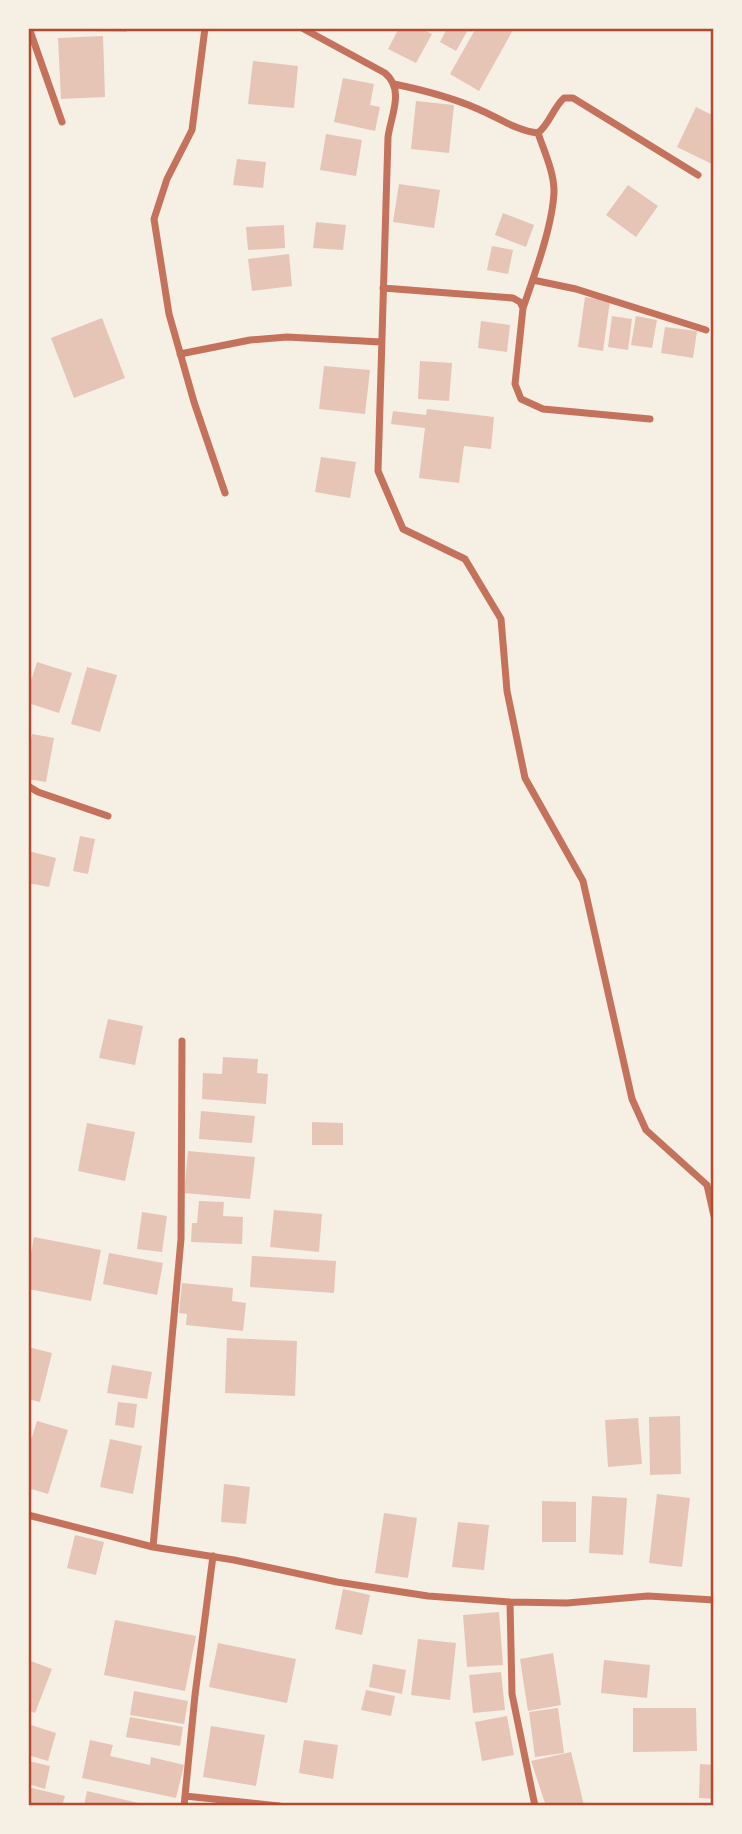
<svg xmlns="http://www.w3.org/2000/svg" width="742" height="1834" viewBox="0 0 742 1834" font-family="Barlow,sans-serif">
<rect width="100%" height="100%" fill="#f6efe4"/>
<path fill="#e6c5b7" d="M81,28h46v4l-46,-1z
M399,28h21l12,6 -16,29 -28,-14z
M447,28h22l-13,23 -16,-9z
M476,28h38l-35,63 -29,-17z
M103,36l2,61 -44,2 -3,-61z
M253,61l45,5 -4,42 -46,-4z
M343,78l31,6 -4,21 10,2 -5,24 -41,-9z
M416,101l38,4 -5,48 -38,-4z
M696,107l18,9v49l-37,-18z
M326,134l36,6 -6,36 -36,-6z
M237,159l29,3 -3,26 -30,-3z
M399,184l41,6 -6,38 -41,-6z
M628,185l30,21 -22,31 -30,-22z
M503,213l31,12 -8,22 -31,-12z
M316,222l30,3 -3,25 -30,-2z
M284,225l1,23 -37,2 -2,-23z
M492,246l21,4 -5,24 -21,-4z
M289,254l3,32 -40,5 -4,-32z
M585,297l25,4 -7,50 -25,-4z
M612,316l20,3 -4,31 -20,-3z
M636,316l21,4 -5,28 -21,-3z
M102,318l23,60 -51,20 -23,-60z
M481,321l29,4 -3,27 -29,-4z
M665,327l32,4 -4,27 -32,-5z
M420,361l32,2 -3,38 -31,-2z
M324,366l46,4 -5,44 -46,-5z
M427,409l67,8 -3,32 -27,-3 -5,37 -40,-5 6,-50 -34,-4 2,-13 33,4z
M321,457l35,5 -6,36 -35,-6z
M37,662l35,11 -13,40 -31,-10v-13z
M87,667l30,8 -17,57 -29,-8z
M32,734l22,4 -8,44 -18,-3v-21z
M80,836l15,3 -7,35 -15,-3z
M28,851l28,7 -7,29 -21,-4z
M108,1019l35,7 -8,39 -36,-7z
M223,1057l35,2 -1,14 11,1 -2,30 -64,-5 1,-26 19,1z
M201,1111l54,5 -3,27 -53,-4z
M312,1122l31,1v22h-31z
M87,1123l48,9 -10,49 -47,-10z
M188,1151l67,6 -5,42 -66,-6z
M199,1201l25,1 -1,14 20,1 -1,27 -51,-2 1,-19h5z
M274,1210l48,4 -3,38 -49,-5z
M142,1212l25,4 -5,36 -25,-3z
M34,1237l67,13 -10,51 -63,-12v-20z
M109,1253l54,10 -6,32 -54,-11z
M252,1256l84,5 -2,32 -84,-6z
M182,1283l51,5 -1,13 14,2 -3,28 -57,-6 1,-11 -8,-1z
M227,1338l70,3 -2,55 -70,-3z
M28,1347l24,6 -12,49 -12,-3z
M112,1365l40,7 -5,27 -40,-6z
M118,1402l19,2 -3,24 -19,-3z
M680,1416l1,58 -31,1 -1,-58z
M638,1418l4,46 -34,3 -3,-47z
M37,1421l31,9 -20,64 -20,-6v-39z
M110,1439l32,7 -9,48 -33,-7z
M224,1484l26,3 -4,37 -25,-2z
M657,1494l33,4 -8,69 -33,-4z
M592,1496l35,2 -4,57 -34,-2z
M542,1501l34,1v40h-34z
M384,1513l33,5 -9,60 -33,-5z
M458,1522l31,3 -5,45 -32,-3z
M75,1535l29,7 -8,33 -29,-7z
M343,1589l27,6 -8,40 -27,-6z
M499,1612l4,53 -36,2 -4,-52z
M115,1620l81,16 -11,55 -81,-16z
M418,1639l38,4 -6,57 -39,-5z
M218,1643l78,16 -9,44 -78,-16z
M553,1653l8,52 -33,6 -8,-52z
M28,1660l24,9 -17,44 -7,-3z
M604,1660l46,5 -3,33 -46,-5z
M373,1664l33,6 -4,24 -33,-7z
M501,1672l4,38 -32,3 -4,-38z
M366,1690l29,6 -4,20 -30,-6z
M134,1691l54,10 -4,23 -54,-9z
M558,1708l6,45 -29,4 -6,-45z
M633,1708h63l1,43 -64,1z
M507,1716l7,39 -32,6 -7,-39z
M130,1717l53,10 -3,19 -54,-9z
M28,1724l28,9 -8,28 -20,-6z
M211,1726l54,9 -9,51 -53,-9z
M90,1740l23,5 -3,11 40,9 1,-8 33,8 -8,33 -94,-20z
M304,1740l34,5 -5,34 -34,-6z
M571,1752l13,53 -38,1 -15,-45z
M28,1761l22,5 -5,23 -17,-5z
M700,1764l14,1v34l-15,-1z
M28,1787l37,9 -3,10h-34z
M87,1791l60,14v1h-63z"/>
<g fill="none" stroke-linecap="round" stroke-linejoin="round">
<path stroke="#c5725c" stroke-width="7" d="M29,28l33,94
M205,28l-13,102 -25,49 -13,40 15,95 25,88 31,91
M302,28l83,45c20,17 6,42 3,64l-10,334 25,58 62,30 36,60 6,72 18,87 58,103 49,218 14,31 61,55 7,31
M394,84c29,6 57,13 84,25 19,8 39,22 60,24 12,-10 15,-25 26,-35h9l125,77
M533,280l43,9 130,41
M383,288l130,10 7,4 3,6 -8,76 6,15 22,10 107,10
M523,308c11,-32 30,-83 31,-117 0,-19 -10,-40 -16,-58
M180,354l70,-14 37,-3 94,5
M28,786l10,6 70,24
M28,1515l125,32 81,13 103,22 91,14 82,6 57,1 81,-7 66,4
M153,1547l28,-308 1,-198
M510,1602l2,92 23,112
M185,1796l94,10
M184,1806l11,-111 18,-139"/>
</g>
<rect width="742" height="1834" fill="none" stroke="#f6efe4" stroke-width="60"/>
<rect x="30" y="30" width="682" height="1774" fill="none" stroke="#b5482f" stroke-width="2.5"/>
</svg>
